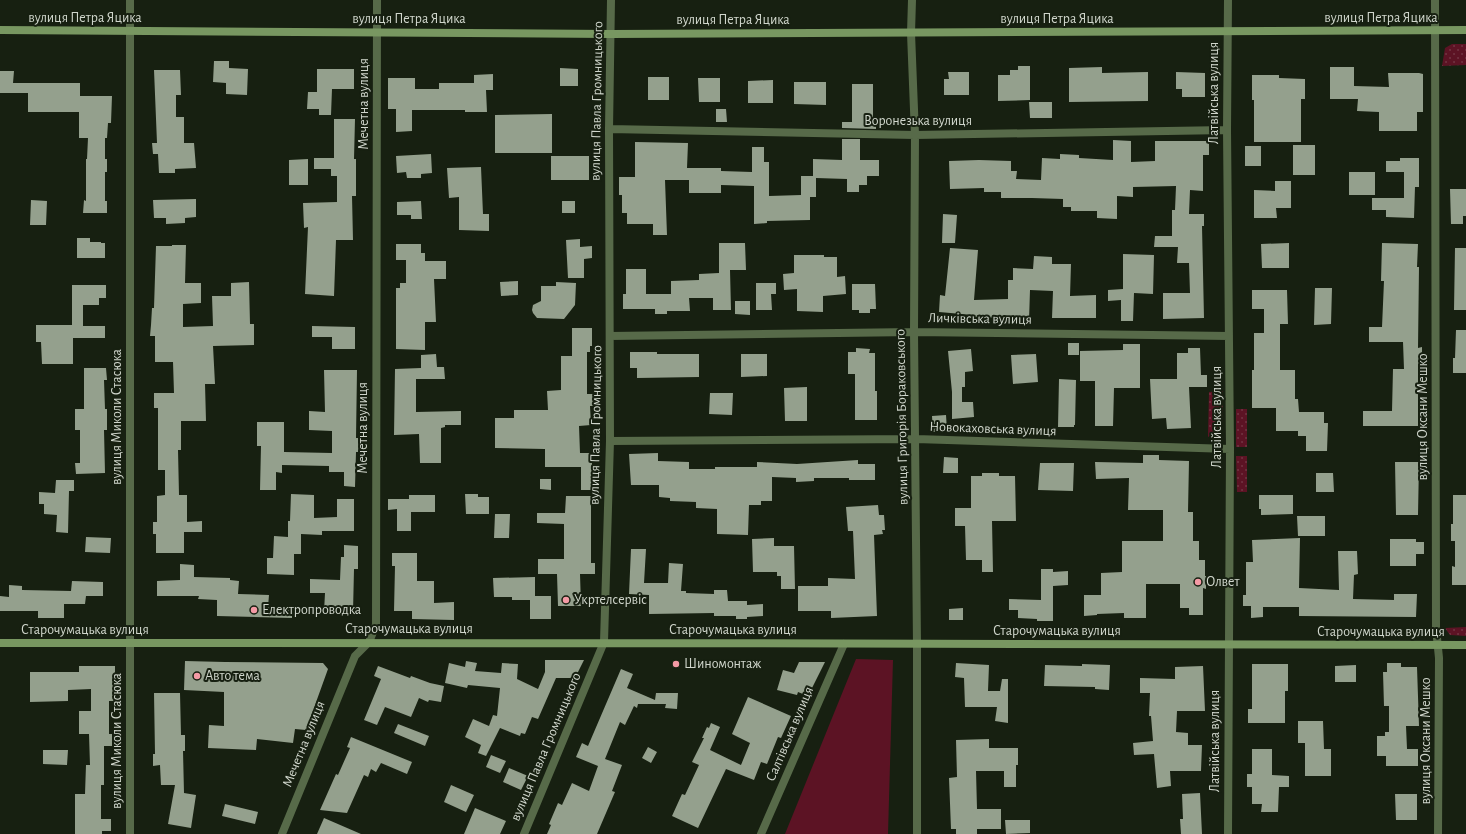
<svg xmlns="http://www.w3.org/2000/svg" width="1466" height="834" viewBox="0 0 1466 834" font-family="'Alegreya Sans',sans-serif">
<defs>
<pattern id="grass-dots" width="8" height="8" patternUnits="userSpaceOnUse"><rect width="8" height="8" fill="#5c1324"/><path d="M2 2h.1M6 6h.1" fill="none" stroke="#723543" stroke-width="1.8" stroke-linecap="round"/></pattern>
</defs>
<rect width="100%" height="100%" fill="#172011"/>
<path fill="url(#grass-dots)" d="M1452,44h14v21l-24,1 3,-18z
M1223,391l-1,36 -14,10 1,-45z
M1236,409h11v38h-11z
M1236,456h11v36h-10z
M1466,627v9l-16,-1 -5,-7z"/>
<path fill="#5c1324" d="M856,659l37,1 -5,174h-103z"/>
<path fill="#94a08d" d="M214,61h15v7l19,1 -1,26 -21,-1v-11l-13,-1z
M1018,66h12v34l-32,1v-26h12v-5h8z
M1102,67v6l46,-1v29l-79,1v-34z
M1330,67h24v19l35,1 -1,-14h31l4,1v38h-6v19h-38v-19l-22,-1 1,-12h-28z
M560,68l18,1v17h-18z
M317,69h37v20h-22l-1,26h-12v-6h-12l1,-17h9z
M154,70h26l1,25h-5v22h8v26h10l2,25 -21,1v4h-16l-1,-19h-5l-1,-11h5z
M0,71h14l-1,12h67v13h32l-1,27h-3l-1,15h-2v21h2v13h-2v29h2v12h-24l1,-13 2,1v-42h1l1,-21h-9v-26h-51v-19h-28z
M948,72h21v23h-25v-16h5z
M1176,72l29,1v24h-23v-8h-6z
M493,74v16h-7l1,22h-22v-2h-53v21l-16,1v-23h-8v-31h27v11h24v-6h35v-8z
M1252,75h27v3l26,1v20h-4v43h-47v-42h-2z
M648,77h21v23h-21z
M698,78h22v24h-21z
M773,80v23h-25v-22z
M794,82h32v23l-32,-1z
M852,84h21v34h3v11l-34,-1v-6h10z
M1029,102h23v16h-22z
M716,109h10l1,13h-11z
M552,114v39h-57v-38z
M334,119h21l-1,40h2v37h-4l1,44h-17l-2,56 -29,-2 3,-67 -4,1 -1,-25 34,-1v-26h-6v-7h-17v-11h20z
M842,139h18v21h19v16h-12v9h-8v7h-12v-13l-31,-1v19h-6v23l-43,1v2l-13,1v-38l-33,-1v8h-32v-13h-24l2,55h-14v-11h-26v-11h-5v-18h-3v-18h16v-35l53,1 -1,25h34v3l31,1v-25h12v15h5v34l32,-1v-19h12v-17l29,1z
M1113,140l18,1v21l24,-1v-20h54v14h-6v36l-13,-1 -1,24h15v12h-2l2,92 -41,1v-26h27l-1,-30h-12l1,-16h-24l1,-11h17v-26h3l1,-24 -43,1v10l-16,-1v23l-20,-1v-7h-26v-4h-8v-8l-31,-1h-31v-6h-17v-4l-34,1 -1,-28 30,-1 32,1v10h6l-1,8 25,1 1,-22 18,1v-5l19,1v3l34,2z
M1293,145h22v30h-22z
M1245,146h16v20h-16z
M431,154l1,19 -11,1v4h-14l-1,-6 -9,1 -1,-17z
M551,156h38v24h-38z
M1400,158h19v29h-4l-1,31 -28,-1v-7h-14v-12h32v-26h-18v-11h14z
M308,159v26h-19v-25z
M481,167l2,47h6v17l-30,-1v-33l-10,1 -2,-30z
M1349,172h26v23h-26z
M1275,181h16v27h-15l1,10h-23v-28l21,1z
M1450,189h16v27h-3v8h-12z
M196,199v18l-11,1v5l-19,1v-6h-12l-1,-18z
M31,200l16,1 -1,24h-16z
M421,201l1,18h-11v-4h-14v-13z
M562,201h13v12h-13z
M943,214l14,1 -2,28h-13z
M77,238h13v4h11v1h4v15h-28z
M580,239v8l12,-1v12l-8,1v19h-16l-2,-38z
M719,243h26l1,27h-16l1,40h-18v-12h-24l1,13h-23v3h-12v-5h-32v-15h3v-25h20v25h25v-13l28,-1v-6l20,-1z
M1289,243v25h-27l-1,-24z
M1382,243l36,1 -1,23h2l-1,81 4,-1v17h-4v62h-55v-15h29l1,-42h11l-1,-27h-34v-15h13l2,-46h-3z
M396,244h25v9h4v8h21v18h-12l2,43h-11v28l-29,-1v-61h4v-5h6v-23h-10z
M172,245h14l-1,38h16v20l-18,1v23l30,-1 -1,-30h19v-13l18,-1 1,42h4v21l-41,1 2,38h-10l1,37h-25v29h-3l1,45h8v27l15,-1v11h-18v21h-28v-19h-3v-12h4v-26l8,-1v-25h-7v-62h-4v-15h20l-1,-31h-18v-26h-5l1,-11 1,-17h2l2,-62h16z
M950,248l28,2 -4,50 34,-1v-19h5v-12l20,1 1,-13 18,1v7h19l-1,32 26,-1v23h-44l1,-27 -23,-1 -1,31 -21,1v-4l-35,-1v-2l-34,-3 1,-17 5,1z
M1455,248h11v62h-12z
M1123,254l31,1 -1,39 -19,-1 -1,28h-12v-21l-13,1v-11l15,-1z
M794,255h30v2h13v20l8,-1 1,18 -23,2v16l-26,-1v-22l-13,1 -1,-16 11,-1z
M518,281v14l-17,1 -1,-14z
M556,282l20,1 -1,22 -11,14 -27,-1 -4,-5 -1,-3 1,-5 8,-4v-15h15z
M756,283h20v11h-5l1,16h-16z
M852,284h23l1,25h-6v4h-11v-3h-7z
M72,285h34v13h-7v7h-16v21h22v12h-32v26h-31l-1,-22h-5v-17h36z
M1315,288h17l-1,36 -17,1z
M1252,290h35l1,34h-8v46h15v29h3l1,13h25v11h4l-1,28h-21v-15h-8v-5h-22v-23h-24v-38h2v-37h10v-24h-12z
M735,301h15v14l-15,-1z
M312,326l43,1v22h-23v-12h-20z
M572,328h20v18h-2v6h-3v42h7v12h-4l1,19 -12,1 1,27h12v37h-11v-23h-36v-18l-50,-1v-30h19v-8h34l-1,-19 14,-1v-34h11z
M1456,330h10v43h-13v-15h2z
M1068,343h11v12h-11z
M1123,344h17v44h-26l-1,38h-18v-45h-15v-30l43,-1z
M856,348l14,1 -1,4h6v38h2v29h-22v-46h-7v-22h8z
M1188,348h12l1,27h6v12h-18l2,41 -24,1 -1,-11 -14,1 -2,-40h27v-26h11z
M971,349l2,22 -8,1v15h-3v15h11l1,15 -22,2v-27l-4,-41z
M630,352h27v2h42v23l-62,1v-10h-7z
M436,354l1,13h7l1,12h-29v33l45,-1v14h-16v2l-4,1v35h-21l-1,-29 -25,1 1,-66 26,-1v-13z
M741,354h26v22l-26,1z
M1036,354l2,28 -25,2 -2,-29z
M84,368h22l1,12h-3l1,29h2v21h-3l1,43 -29,1 -1,-11h5v-33h-5v-21h9z
M324,370h33l-1,68h3l-1,14h-2l-1,35 -11,-1v-14h-15v-6l-47,-1v8l-6,-1v18h-16l1,-44h-4v-24h27v30l48,1v-22l-23,-1v-19l16,1z
M1059,379l17,1 -1,45h-1v2h-16z
M807,387v34h-22l-1,-33z
M710,393h23l-1,22 -23,-1z
M946,415l1,16 -14,1 -1,-16z
M658,453v8l31,1v7h26v-2h42v-5l40,2 61,-4v4h17v16h-26v-2h-35v3l-18,1v-4l-24,-1v24h-11v4h-12l-1,30 -31,-1v-25l-21,-1v-6l-26,-1v-3l-11,-1v-12h-28l-2,-31z
M1143,455h16v5l30,1 -1,51h5v29h6v19h6v16h1v13l-3,-1v27h-14v-7h-9v-24h-34v34h-22v-5l-27,1v1l-13,1v-21h17v-22l21,-1v-31h41v-31h-35l1,-32 -33,1 -1,-17 48,1z
M944,457l14,1v15h-15z
M1395,462h24l-1,53h-22z
M1040,463h34l-1,28 -35,-1z
M982,473h17v3h16l1,45h-24l1,51h-11v-12h-16l-1,-34h-10v-18h16v-32h11z
M1316,473h17l1,19h-18z
M540,479h11v11l-11,-1z
M56,480h18v11h-5l-1,42 -12,-1 1,-17 -13,-1v-10h-5v-12l16,1z
M291,494l23,1v23l23,-1v-18h17v32h-32v4l-21,-1v20h-7v21l-27,-1v-16h6l1,-22 14,1v-16h2z
M465,494h13v3h11v17h-23z
M409,495h26v17h-24v19h-14v-22l-9,1v-11h21z
M1259,495h34v19l-32,1v-6h-2z
M1453,495h13v90h-14v-19l3,1v-26h-4v-17h2z
M566,496h25v67h4v11h-15l1,32h-23l-1,-32h-19v-15h26v-35l-27,-1v-10h28z
M878,505l1,10h5l1,15h-3l1,4 -9,1 3,81 -46,2v-7h-33v-25h30v-8l27,1 -2,-48h-5l-2,-24z
M495,514h15l-1,24h-15z
M1297,516h28v20h-27z
M86,537l25,1 -1,15 -25,-1z
M774,538v8h20l1,43h-14v-13h-4v-4h-24l-1,-33z
M1300,538l-1,50 40,2 -1,-39h19l1,23 -4,1 -1,24 41,1v-6h23l-1,23 -117,-1v-9h-36v10l-12,1v-12h-8v-11h3v-33h7l-1,-22z
M1390,539h26v3h8v12h-8v12h-26z
M344,545l14,1v23h-4l-1,43h-29l1,-19h-15v-14l30,1 1,-23h3z
M631,549h15l-2,34h24l1,-20 14,1 -2,27h5v2l28,1v-4h13l1,11h19v4l16,-1v12l-16,1v2h-11v-3h-22v-3l-65,1v-19l-20,-1z
M392,553h25v28h17v22l20,-1v18l-42,-1v-8h-18l1,-45h-3z
M180,564l14,1v12l36,1v2l9,1 -1,13 31,1 -1,12 24,1v10l-75,-2v-16l-19,-1 1,-3h-42v-15l23,-1z
M1041,569h12v3l15,-1v14l-15,1v35h-16v-2l-19,-1v-8h-9v-11l32,1z
M535,577v19h16v23h-21v-19h-18v-3h-18l-1,-19z
M72,581l31,1v14h-17l-1,8h-21v14h-26v-7h-38v-15l9,1v-12l13,1v4l49,1z
M963,608v12h-14v-11z
M545,660h39l-9,18h-19l-18,41 -6,-2 -7,17 -4,-1 -1,3 -20,-8 -14,28 -8,-3 3,-8 -16,-8 8,-18 16,7 4,-11 4,1 3,-28 -32,-3 -1,3 -22,-5 4,-20 16,4 1,-6 11,2 -2,8 26,2 1,-10 16,1 -1,15 21,10 7,-17z
M185,661l40,1 98,1 5,6 -22,61 -11,-1 -2,14 -36,-4 -1,11 -48,-2 1,-23 15,1v-34l-40,-2z
M799,662h26l-17,34 -10,-4 -1,3 -20,-5 6,-20 11,3z
M956,663l33,2 -1,26h12l2,-12h6v44l-13,-2 2,-14h-32l-1,-29 -9,-1z
M1387,663h14v4h16l2,59h-13l1,23h11v17h-32v-10h-9v-20h8v-4h4v-26h-5l-1,-34h4z
M1082,664l28,1 -1,25 -14,-1v-2l-51,-1 1,-21 37,1z
M1252,664h36v27h-3v32h-37v-14h4z
M1356,665v17h-21v-16z
M79,666h36v35h-6v33h3v12h-8v39h-3v34h10v12h-9v3h-27v-40h10l1,-29h4l-1,-31h-10v-23h12v-22l-23,1v11l-38,1v-30h49z
M378,666l32,12 1,-2 19,7 14,3 -3,16 -12,-2 -1,2 -9,-4 -8,19 -26,-10 -8,18 -13,-5 17,-41 -7,-3z
M1203,666l2,45h-28l-1,21 12,1v12h14l-1,26h-31l1,15 -14,2 -3,-34 -20,1 -1,-12 20,-2 -2,-25h-2l1,-23h-10v-15l35,1v-12z
M621,669l12,5 -6,14 28,12 1,-7h22l-1,16 -12,-1 1,-4h-28l-1,4 -3,-2 -9,19 -5,-3 -15,37 17,6 -10,26 3,1 -18,42h-50l4,-9 -2,-1 9,-21 4,2 10,-22 17,8 9,-25 -22,-9 6,-14 6,3z
M154,693h26l1,42h4v16h-2l1,42 12,2 -5,33 -23,-4 7,-39h-14l-1,-20 -7,1v-12h2z
M748,697l43,19 -10,22 -3,-1 -11,27 -6,-2 -7,18 -28,-11 -28,59 -26,-12 10,-22 3,1 14,-30 -7,-3 12,-24h-2l5,-11 2,1 2,-5 9,4 -10,23 31,15 9,-22 -18,-9z
M1298,721h25l1,28h7v27h-26v-33h-7z
M398,724l31,12 -4,10 -31,-13z
M351,737l61,25 -5,12 -26,-11 -5,9 -5,-3 -3,8 -4,-2 -17,38 -27,-3 16,-36 2,1 12,-27 -3,-1z
M989,739v9h29v17h-2v22h-12v-16h-28l1,38h24v20h-24v5h-21v-5h-5l-2,-51 8,-1 -1,-37z
M648,747l9,5 -6,11 -9,-5z
M1252,749h20v26l17,1v11h-10l-1,25h-17l1,-8h-10v-17h-5v-13h5z
M43,750h25l-1,15 -24,-1z
M491,755l15,6 -6,12 -14,-6z
M509,768l19,8 -7,14 -18,-8z
M451,785l23,10 -8,17 -22,-10z
M1200,793l2,41h-21l-1,-15h3l-1,-25z
M1395,794h22v26h-21z
M225,804l33,8 -3,12 -33,-8z
M475,808l31,13 -6,13h-36z
M324,818l37,16h-44z
M1005,820h25v13l-24,1z"/>
<g fill="none" stroke-linecap="round" stroke-linejoin="round">
<path stroke="#576a49" stroke-width="8" d="M912,0l-1,33 4,102 -1,197 3,312v190
M1228,0l-1,130 3,319 -2,385
M1435,0l1,628 3,30 -1,176
M609,129l306,6 312,-5
M610,336l304,-4 315,4
M610,441l306,-2 314,10
M130,834v-834
M282,834l73,-178 14,-14 7,-17 1,-625
M524,834l80,-192 6,-201 -1,-312 2,-129
M761,834l83,-190"/>
<path stroke="#789761" stroke-width="8" d="M0,30l611,4 855,-4
M0,643c489,-1 977,1 1466,2"/>
</g>
<g fill="#f49aa5" stroke="#172011" stroke-width="1.5">
<circle cx="1198" cy="582" r="4"/>
<circle cx="566" cy="600" r="4"/>
<circle cx="254" cy="610" r="4"/>
<circle cx="676" cy="664" r="4"/>
<circle cx="197" cy="676" r="4"/>
</g>
<g text-anchor="middle" dominant-baseline="central" stroke-width="4" stroke-linejoin="round" paint-order="stroke">
<g font-size="14" fill="#d0d6cc" stroke="#172011">
<text x="85" y="18">вулиця Петра Яцика</text>
<text x="1381" y="18">вулиця Петра Яцика</text>
<text x="409" y="19">вулиця Петра Яцика</text>
<text x="1057" y="19">вулиця Петра Яцика</text>
<text x="733" y="20">вулиця Петра Яцика</text>
<text transform="translate(1214 93) rotate(-90)">Латвійська вулиця</text>
<text transform="translate(597 101) rotate(-89)">вулиця Павла Громницького</text>
<text transform="translate(364 104) rotate(-90)">Мечетна вулиця</text>
<text x="918" y="121">Воронезька вулиця</text>
<text transform="translate(980 319) rotate(1)">Личківська вулиця</text>
<text transform="translate(117 417) rotate(-90)">вулиця Миколи Стасюка</text>
<text transform="translate(902 417) rotate(-91)">вулиця Григорія Бораковського</text>
<text transform="translate(1217 417) rotate(-90)">Латвійська вулиця</text>
<text transform="translate(1423 417) rotate(-90)">вулиця Оксани Мешко</text>
<text transform="translate(596 425) rotate(-89)">вулиця Павла Громницького</text>
<text transform="translate(363 428) rotate(-90)">Мечетна вулиця</text>
<text transform="translate(993 429) rotate(2)">Новокаховська вулиця</text>
<text x="409" y="629">Старочумацька вулиця</text>
<text x="85" y="630">Старочумацька вулиця</text>
<text x="733" y="630">Старочумацька вулиця</text>
<text x="1057" y="631">Старочумацька вулиця</text>
<text x="1381" y="632">Старочумацька вулиця</text>
<text transform="translate(790 734) rotate(-67)">Салтівська вулиця</text>
<text transform="translate(117 741) rotate(-90)">вулиця Миколи Стасюка</text>
<text transform="translate(1215 741) rotate(-90)">Латвійська вулиця</text>
<text transform="translate(1426 741) rotate(-90)">вулиця Оксани Мешко</text>
<text transform="translate(304 744) rotate(-68)">Мечетна вулиця</text>
<text transform="translate(546 747) rotate(-67)">вулиця Павла Громницького</text>
</g>
<g font-size="14" fill="#d0d6cc" stroke="#172011" text-anchor="start">
<text x="1206" y="582">Олвет</text>
<text x="574" y="600">Укртелсервіс</text>
<text x="262" y="610">Електропроводка</text>
<text x="684" y="664">Шиномонтаж</text>
<text x="205" y="676">Авто тема</text>
</g>
</g>
</svg>
